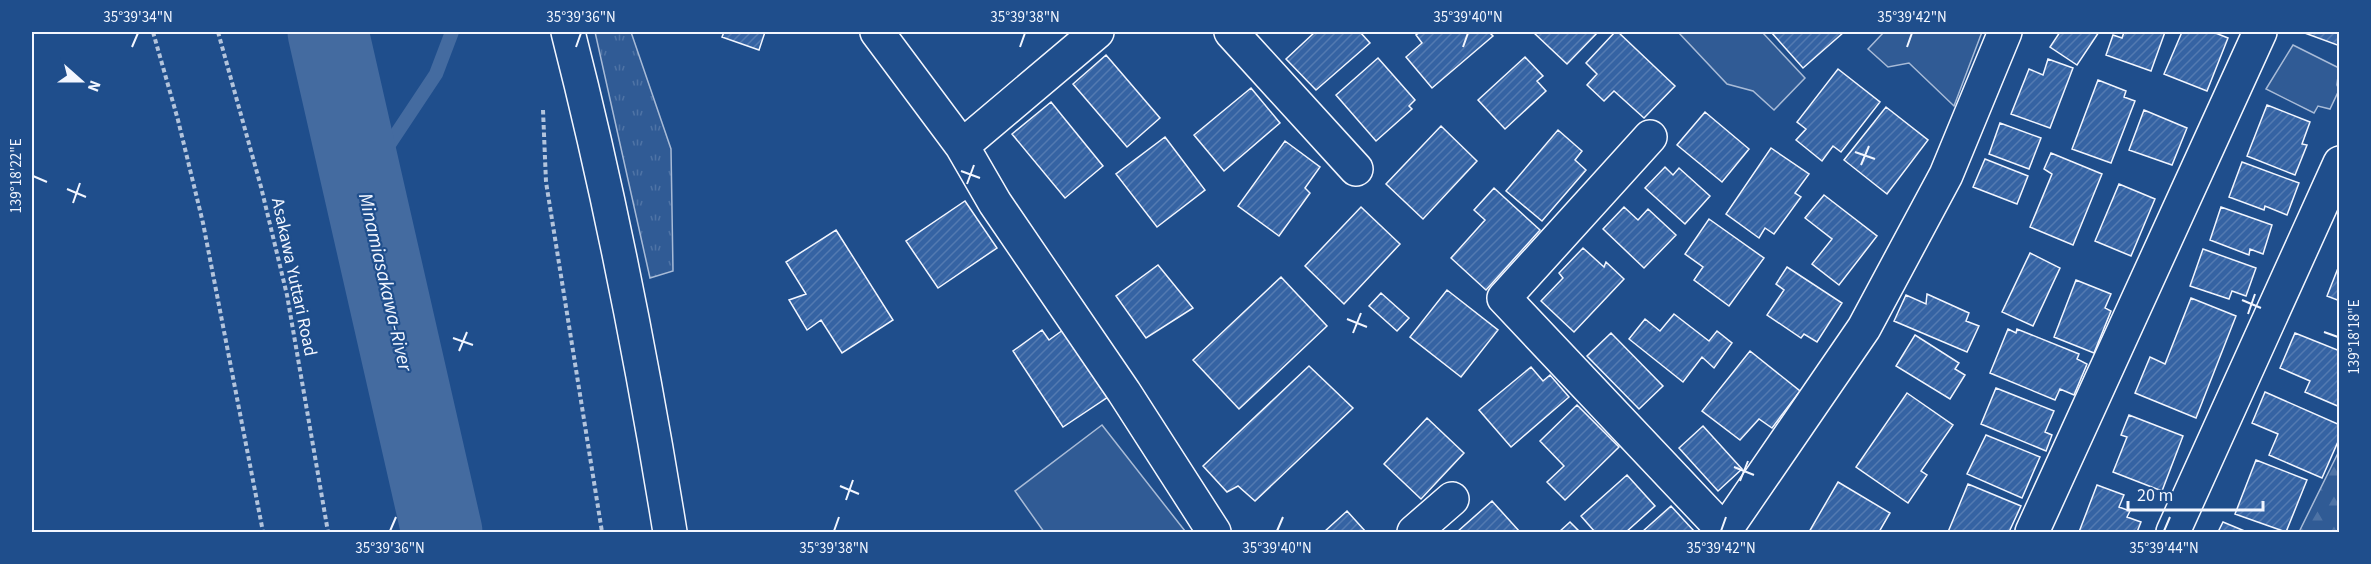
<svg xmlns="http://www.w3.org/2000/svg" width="2371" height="564" viewBox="0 0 2371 564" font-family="'Source Sans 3',sans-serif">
<defs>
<pattern id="forest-firs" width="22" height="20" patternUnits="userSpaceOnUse" patternTransform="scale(1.5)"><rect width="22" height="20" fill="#305b95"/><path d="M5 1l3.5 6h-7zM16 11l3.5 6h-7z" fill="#4e73a5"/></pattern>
<pattern id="park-tufts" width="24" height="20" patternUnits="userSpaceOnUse" patternTransform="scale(1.5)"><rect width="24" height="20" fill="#305b95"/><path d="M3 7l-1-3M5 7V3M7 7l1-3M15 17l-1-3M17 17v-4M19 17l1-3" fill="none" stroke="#4e73a5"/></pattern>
<pattern id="building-hatch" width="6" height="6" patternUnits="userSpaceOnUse" patternTransform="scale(1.5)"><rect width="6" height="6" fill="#3563a3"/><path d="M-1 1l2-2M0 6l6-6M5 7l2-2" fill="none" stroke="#537ab1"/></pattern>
</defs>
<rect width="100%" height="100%" fill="#1f4e8c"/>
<path fill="url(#forest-firs)" stroke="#a8bbd7" stroke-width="1.5" d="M2339,451v81h-40z"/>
<path fill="url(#park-tufts)" stroke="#a8bbd7" stroke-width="1.5" d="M595,32h36l40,117 2,122 -23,7z"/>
<path fill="#305b95" stroke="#a8bbd7" stroke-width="1.5" d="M1678,32h84l43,46 -31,32 -21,-19 -26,-7z
M1884,32h98l-28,74 -45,-43 -21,4 -20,-18z
M2293,45l46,23 -2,17 2,5 -9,19 -12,-3 -4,7 -48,-24z
M1102,425l83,106 -2,1h-139l-29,-41z"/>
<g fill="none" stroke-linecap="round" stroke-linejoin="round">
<path stroke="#446ba0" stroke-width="14" d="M363,184l73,-110 16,-42"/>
<path stroke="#446ba0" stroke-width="81" d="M328,32l114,500"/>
</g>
<path fill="url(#building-hatch)" stroke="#f2f6ff" stroke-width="1.5" d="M724,32h41l-6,18 -37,-13z
M1315,32h45l10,11 -54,47 -30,-31z
M1420,32h69l4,4 -61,52 -26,-31 16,-14 -6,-8z
M1533,32h65l-31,32z
M1615,32h3l57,54 -31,32 -30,-27 -10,10 -17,-16 10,-11 -11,-11z
M1771,32h73l-41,36z
M2060,32h39l-22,33 -27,-18z
M2124,32h41l-14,39 -45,-16 7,-20 9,3z
M2182,32h31l15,6 -21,53 -43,-17z
M2302,32h38v14z
M1106,55l54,63 -33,29 -54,-63z
M1525,57l18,19 -6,5 9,10 -41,38 -27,-29z
M1378,58l37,42 -6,6 3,3 -36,32 -40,-46z
M2048,59l25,9 -23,60 -39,-14 18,-45 14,6z
M1838,69l42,33 -39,50 -8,-6 -11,15 -26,-21 10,-11 -9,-7z
M2098,80l28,11 -2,6 11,4 -24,62 -39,-14z
M1251,88l29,35 -56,48 -30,-36z
M1051,102l52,64 -38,32 -53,-64z
M2267,105l43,17 -8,22 5,1 -12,30 -48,-19z
M1886,107l42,33 -41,54 -43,-34z
M2144,110l43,18 -15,37 -43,-15z
M1705,112l44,37 -27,33 -45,-37z
M2000,123l41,15 -12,31 -40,-15z
M1441,126l36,35 -54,58 -37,-35z
M1558,130l24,21 -7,9 11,10 -44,51 -36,-30z
M1165,137l40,53 -48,37 -41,-53z
M1285,141l35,26 -15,21 5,5 -31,43 -41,-30z
M1771,148l38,26 -14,19 6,4 -27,37 -9,-6 -6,10 -33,-24z
M2051,153l51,21 -29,71 -43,-18 22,-53 -8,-5z
M1985,159l43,17 -11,28 -44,-17z
M2242,162l57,21 -12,32 -22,-9 -1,4 -35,-13z
M1665,167l8,8 6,-7 31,28 -25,28 -40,-36z
M2119,184l36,15 -24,57 -36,-15z
M1494,188l46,42 -54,60 -35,-32 34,-38 -11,-10z
M1824,195l53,41 -38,49 -27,-21 20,-25 -27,-21z
M965,201l32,47 -59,40 -32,-47z
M1361,207l39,37 -56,60 -39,-38z
M1624,207l14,13 10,-11 28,26 -32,33 -41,-39z
M2221,207l51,18 -9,29 -13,-5 -1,6 -39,-15z
M1709,219l55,39 -35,48 -35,-26 9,-13 -18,-13z
M836,230l57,90 -51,33 -21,-33 -14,10 -18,-30 17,-6 -20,-32z
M1583,248l21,19 2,-5 18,17 -50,53 -33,-31 22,-23 -4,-5z
M2203,249l53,19 -10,28 -14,-5 -3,8 -39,-13z
M2030,253l30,15 -27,58 -31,-14z
M2340,263v38l-13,-5z
M1158,265l35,43 -47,30 -30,-42z
M1787,267l55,36 -25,39 -13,-8 -3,4 -34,-23 17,-25 -8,-6z
M1281,277l46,49 -88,83 -46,-49z
M2076,280l35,14 -6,14 6,3 -17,42 -40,-16z
M1447,290l51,40 -37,47 -51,-40z
M1381,293l28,25 -12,13 -28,-25z
M1927,294l42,19 -3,8 13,5 -12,26 -73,-31 12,-26 20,9z
M2191,298l45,18 -40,102 -61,-25 15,-36 15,7z
M1674,314l35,27 8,-10 15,12 -18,25 -12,-11 -19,25 -54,-43 16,-20 15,12z
M2008,329l8,4 1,-4 62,25 -2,5 10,5 -13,31 -14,-6 -5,11 -65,-27z
M1042,330l7,10 14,-10 45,67 -45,30 -50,-76z
M1611,333l52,53 -24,23 -52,-53z
M2295,333l45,18v56l-35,-15 5,-11 -30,-13z
M1915,335l44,28 -4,6 10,6 -15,24 -54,-33z
M1750,351l50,40 -28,37 -13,-9 -19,21 -38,-29z
M1309,366l44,42 -98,93 -17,-15 -11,6 -24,-26z
M1531,367l12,14 7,-6 19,22 -58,50 -32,-37z
M1996,388l58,23 -9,21 7,3 -6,16 -65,-27z
M2265,392l75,33v12l-18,41 -53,-23 9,-21 -26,-11z
M1907,393l46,32 -32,46 6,4 -19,28 -52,-36z
M1577,405l42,42 -54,53 -18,-18 17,-16 -24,-25z
M2129,415l54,21 -21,55 -49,-19 14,-35 -6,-2z
M1427,418l37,35 -43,46 -37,-35z
M1703,426l39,43 -24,22 -39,-43z
M1986,435l54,22 -18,41 -55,-24z
M2256,460l51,20 -21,52 -51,-18z
M1627,475l28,31 -29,26h-31l-14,-16z
M1838,482l52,31 -11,19h-70z
M1968,484l53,22 -12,26h-61z
M2097,485l27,10 -5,12 11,4 -3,6 14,5 -4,10h-58z
M1492,501l28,31h-63z
M1671,506l23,25 -2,1h-50z
M1347,511l19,21h-42z
M1570,522l10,10h-21z
M2223,522l24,10h-29z"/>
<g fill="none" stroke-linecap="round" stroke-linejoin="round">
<defs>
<path id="minor" d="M568,32c42,164 75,333 102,500
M877,32l85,114
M1097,32l-135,114 33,57 129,189 90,140
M1231,32l125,137
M1650,137l-146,161 221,234
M1414,532l38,-33
M1724,532l140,-204 82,-153 59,-143
M2032,532l228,-500
M2173,532l167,-369"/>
</defs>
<use href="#minor" stroke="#f2f6ff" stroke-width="36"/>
<path stroke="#b3c4dc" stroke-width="4" stroke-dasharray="4.5 3" stroke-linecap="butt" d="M153,32l25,88 25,103 60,309
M218,32l43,155 26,108 41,237
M543,110l3,72 56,350"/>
<use href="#minor" stroke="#1f4e8c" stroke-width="33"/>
</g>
<path fill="none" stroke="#f2f6ff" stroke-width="2" d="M132,47l6,-14M576,47l5,-14M1020,47l5,-14M1463,47l5,-14M1907,47l5,-14M1855,152l20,7M1861,165l8,-19M961,171l19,7M33,176l14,6M967,184l7,-19M67,189l19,8M73,203l7,-20M2242,300l19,8M2248,314l7,-20M1347,319l20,8M2324,332l14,5M1353,333l8,-20M453,338l20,7M459,351l8,-19M1734,467l20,8M1740,481l8,-20M840,486l19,8M846,500l7,-20M390,531l6,-14M834,531l5,-14M1277,531l6,-14M1721,531l5,-14M2164,531l6,-14"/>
<g text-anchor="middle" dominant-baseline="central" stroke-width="4.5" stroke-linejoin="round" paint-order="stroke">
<g font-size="18" fill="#f2f6ff" stroke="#1f4e8c">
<text transform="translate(294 277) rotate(78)">Asakawa Yuttari Road</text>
</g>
<g font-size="20" font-style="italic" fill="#f2f6ff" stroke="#1f4e8c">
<text transform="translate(385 282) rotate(77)">Minamiasakawa-River</text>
</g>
</g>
<rect width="2371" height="564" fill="none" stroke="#1f4e8c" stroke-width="66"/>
<g transform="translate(81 81) rotate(111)" stroke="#1f4e8c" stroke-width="4.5" paint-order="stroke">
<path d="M0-4.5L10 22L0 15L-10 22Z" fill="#f2f6ff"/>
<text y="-9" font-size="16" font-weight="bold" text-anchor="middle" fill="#f2f6ff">N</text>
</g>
<path d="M2128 501v9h135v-9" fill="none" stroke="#f2f6ff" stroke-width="3"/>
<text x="2137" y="501" font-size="18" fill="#f2f6ff" stroke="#1f4e8c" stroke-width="4.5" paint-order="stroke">20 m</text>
<rect x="33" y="33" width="2305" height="498" fill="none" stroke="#f2f6ff" stroke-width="2"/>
<g font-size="15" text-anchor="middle" fill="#f2f6ff">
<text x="138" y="22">35°39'34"N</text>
<text x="581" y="22">35°39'36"N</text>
<text x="1025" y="22">35°39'38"N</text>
<text x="1468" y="22">35°39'40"N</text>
<text x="1912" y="22">35°39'42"N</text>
<text transform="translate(16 176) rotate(-90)" y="5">139°18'22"E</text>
<text transform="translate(2354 337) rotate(-90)" y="5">139°18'18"E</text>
<text x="390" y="553">35°39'36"N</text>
<text x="834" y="553">35°39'38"N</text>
<text x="1277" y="553">35°39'40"N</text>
<text x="1721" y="553">35°39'42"N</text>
<text x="2164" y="553">35°39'44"N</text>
</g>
</svg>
